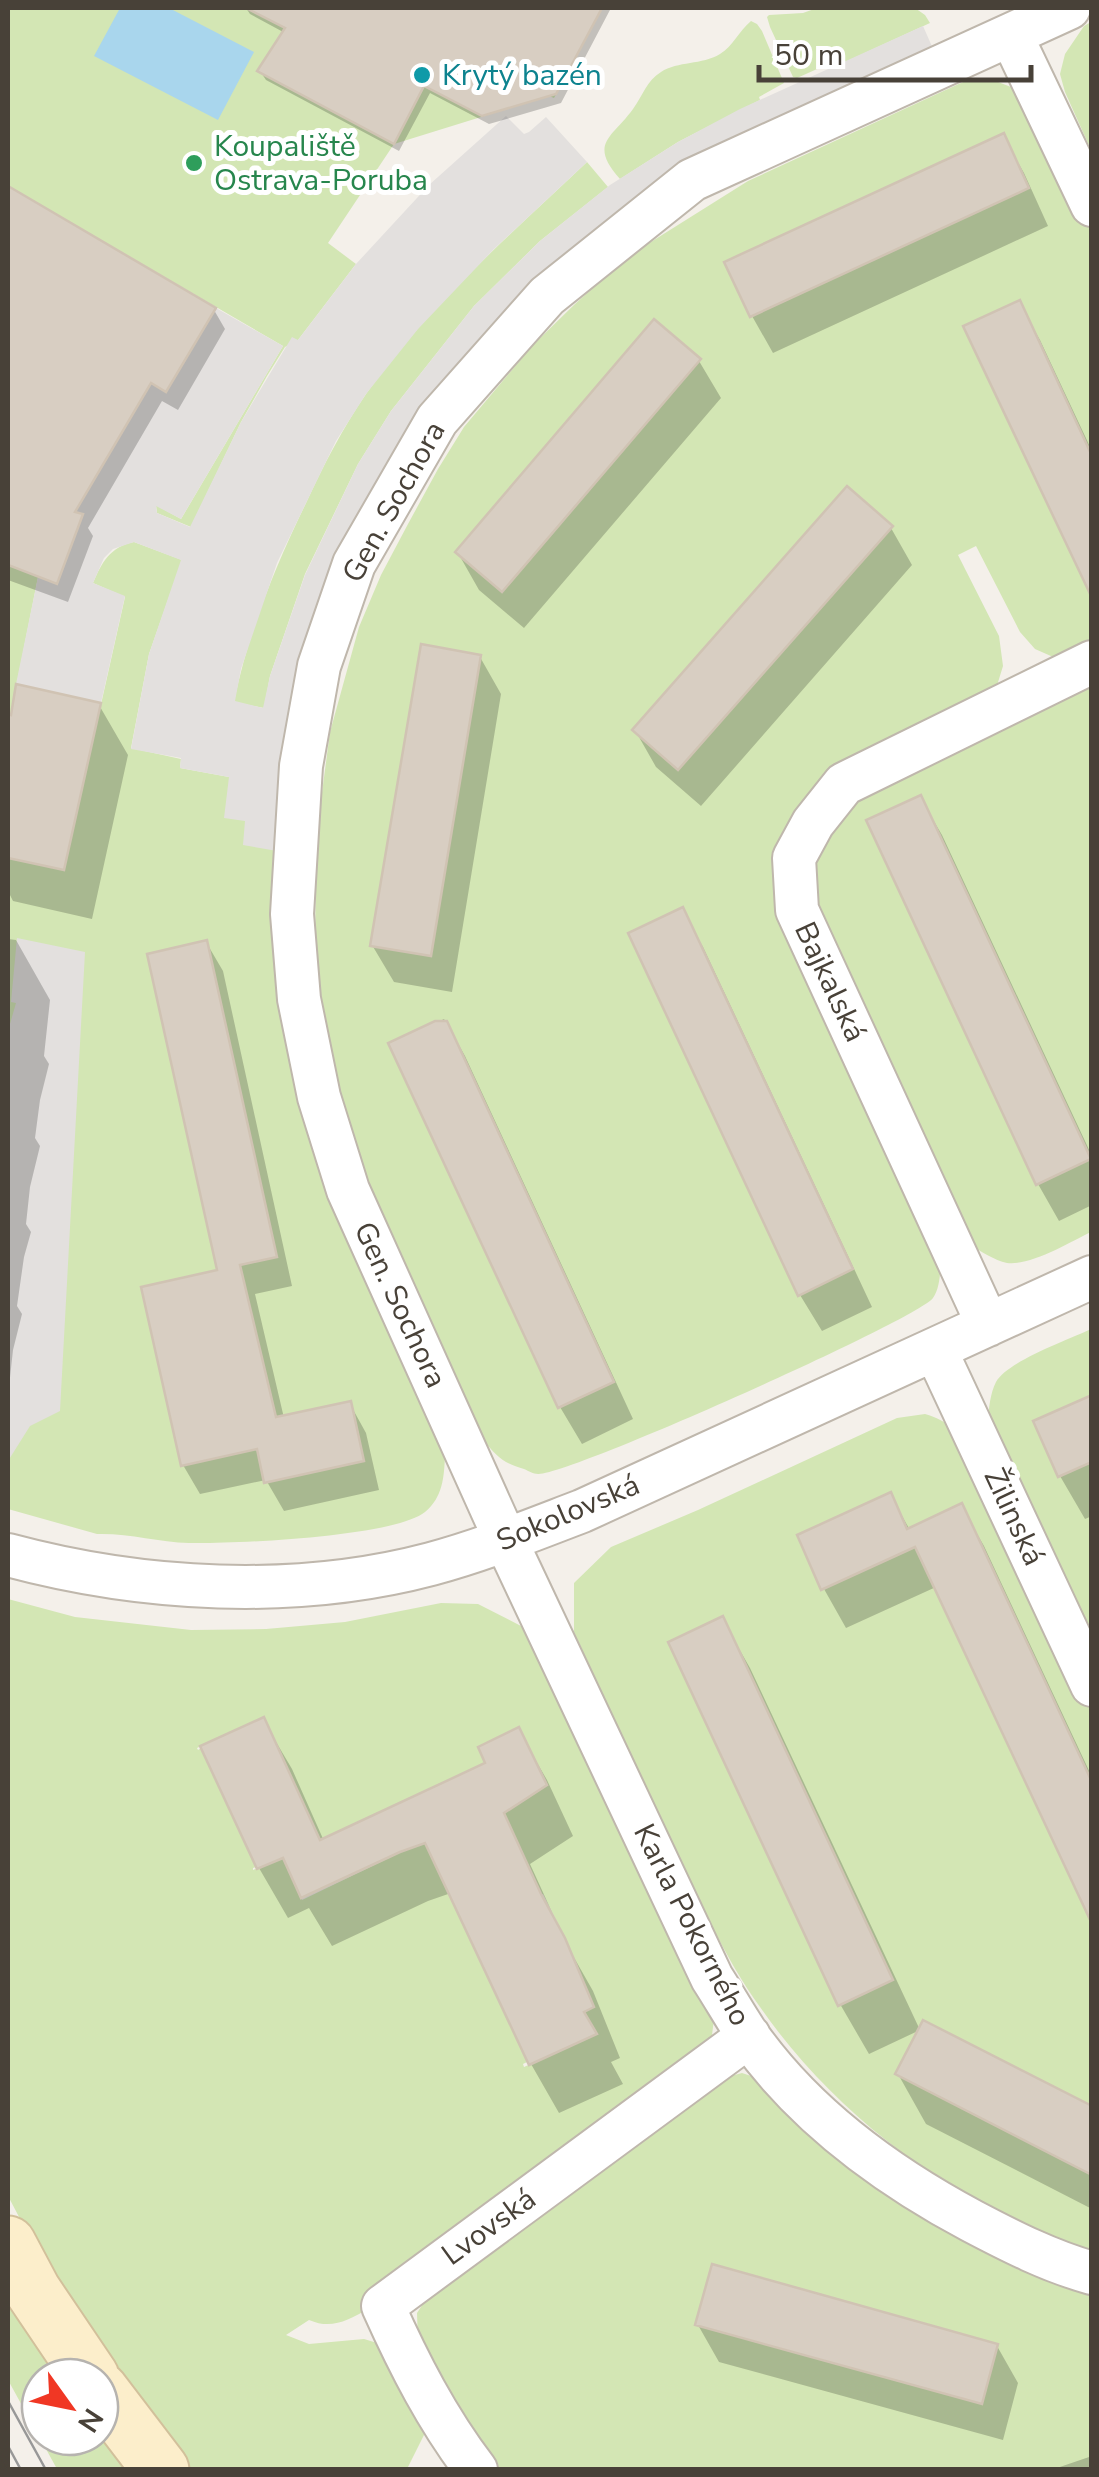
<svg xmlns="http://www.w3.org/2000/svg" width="1099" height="2477" viewBox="0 0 1099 2477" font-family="'Nunito Sans',sans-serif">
<rect width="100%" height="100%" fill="#f4f0ea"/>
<path fill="#d3e6b4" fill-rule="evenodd" d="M8,8h594l-48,90 -5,-2 -155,48 -66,99 28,21 -58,76 -13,7 -18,29 -26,46 -50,105 -34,-14 -1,-8 25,14 102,-173 -275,-160z
M817,8h98l10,7 5,8 -100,46 -4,-4 -29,13 -4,-1 -23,-50 -3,-10 2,-2 34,-2z
M751,21l6,3 5,7 22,52 -25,14 1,3 -82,42 -58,37c-32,-36 -8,-41 13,-70 9,-12 14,-29 28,-37 17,-11 41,-7 59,-18 13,-8 19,-23 31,-33z
M1091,22v128l-26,-58 -5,-18 5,-20 19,-28z
M993,80l28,11 14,18 56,121v425l-31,5 -25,-11 -15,-17 -44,-86 -18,9 41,81 4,30 -8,26 -164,84 -50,86 160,399c-1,12 -1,27 -8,37 -15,21 -365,178 -395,176 -5,0 -9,-3 -14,-5 -23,-7 -26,-12 -42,-30l-100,-216 -37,-101 -15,-55 -15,-112 1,-117 14,-106 29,-105 22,-52 27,-51 30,-55 26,-42 69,-82 42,-41 52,-47 121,-76 215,-99z
M587,162l21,25 -68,54 -66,65 -83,105 -33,53 -53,110 -35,102 -6,32 -30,-6c14,-70 42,-137 73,-201 17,-37 36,-73 59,-107 61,-87 144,-159 221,-232z
M134,542l48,18 -33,94 -18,94 50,11 -1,9 49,9 16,44 32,30 1,139 18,103 32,98 117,265c-1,21 -2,41 -20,56 -31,25 -192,32 -236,31 -31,-1 -61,-10 -92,-9l-89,-25v-651l56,12 61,-273 -32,-14c9,-21 17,-36 41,-41z
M8,565l30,12 -30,151z
M1091,687v545c-21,10 -60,34 -84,31 -13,-3 -25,-11 -37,-18l-156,-332 1,-66 40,-49z
M1091,1329v314l-103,-223c1,-12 2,-26 8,-38 12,-21 72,-42 95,-53z
M925,1414c23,7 34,17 47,38l119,257v542c-131,-44 -251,-129 -331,-244 -36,-50 -60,-106 -86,-161 -33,-71 -67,-142 -100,-214v-49l37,-36 87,-37 199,-92z
M8,1599l67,18 116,13 75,-1 79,-7 96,-19 37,1 43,22 27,43 166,350 -2,16 -6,17 -338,257c-20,11 -36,21 -59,11l-23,15 23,9 55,-5 23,7 42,79 -22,44h-220l-26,-29 -134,-208 -19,-36zM264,1717l56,123 165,-77 -7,-16 42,-19 27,57 -58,28 41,86 13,-5 22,44 28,69 -10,6 14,21 -73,33 -1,-3 4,-2 -102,-219h-5l-118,57 -19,-42 -30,12v-2l3,-1 -55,-119 -3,2 -1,-2z
M742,2073l27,9 322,209v178h-593l-44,-60 -36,-66 -1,-30 13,-20 301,-217z
M8,2283l60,94h-28v60h60v-14l33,46h-76l-49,-89z"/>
<path fill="#e3e0de" d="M923,26l11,25 -181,85 -336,290 -140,425 -34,-6 2,-24 -21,-3 5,-41 -49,-9 1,-10 -50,-9 18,-95 32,-94 -47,-18 -21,7 -9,9 -11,25 32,13 -24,107 -85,-19 22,-107 20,6 25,-68 -11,-5 16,-20 63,-107 16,8 49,-83 67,38 -102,173 -25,-13 1,7 33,14 51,-105 51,-85 6,3 58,-76 73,-79 77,-69 18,18 5,-2 17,-15 41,45 -93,87 -76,80 -52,65 -30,47 -59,122 -36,106 -6,32 28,7 7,-32 35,-101 53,-111 33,-53 83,-105 66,-65 70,-56 68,-43 62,-33z
M17,938l68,14 -25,459 -30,15 -22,35 1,-78 -1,-352 8,-28 -5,-1z"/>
<path fill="#a9d6ed" d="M120,8h49l85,44 -36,68 -124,-64z"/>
<path fill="#0003" d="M246,8h365l-50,95 -72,21 -59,-31 -31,58 -133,-71 -6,-9 25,-38 -35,-19z
M1003,137l21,36 24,53 -275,127 -21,-37z
M8,189l206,121 11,19 -47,81 -16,-9 -74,127 5,8 -25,66 -60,-22z
M1018,303l22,37 52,111v141z
M654,322l45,39 22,37 -197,230 -45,-38 -21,-37z
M891,528l21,37 -211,241 -45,-39 -21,-37z
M480,657l21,37 -49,298 -58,-10 -22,-37z
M99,705l29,50 -36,164 -79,-18 -5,-10v-152l5,-23z
M920,798l22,37 150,321v49l-33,16 -21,-37z
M682,910l21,37 169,360 -50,24 -22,-36z
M8,939l8,1 34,60 -6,56 5,8 -9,36 -5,38 5,8 -10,41 -4,37 5,8 -7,25 -7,49 5,8 -9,36 -5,46z
M206,942l17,29 69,315 -37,8 29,124 66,-14 16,29 13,57 -95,21 -18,-31 -66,14 -17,-29 37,-193z
M444,1019l21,37 168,363 -51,25 -22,-37 -165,-364z
M1092,1398v118l-7,3 -25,-43z
M890,1495l20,35 51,-24 23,40 108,231v137l-156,-327 -90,41 -22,-39z
M722,1619l28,49 170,362 -51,24 -29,-50z
M263,1720l29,49 32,72 164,-77 30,-34 29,50 26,56 -43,28 38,83 25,44 27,67 -9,4 12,22 -64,29 -28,-49 -80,-171 -23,8 -96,45 -23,-38 -21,10 -29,-50 -56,-121z
M898,2074l194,35v100l-166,-85z
M698,2325l299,21 21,37 -15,57 -284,-78z
M1092,2456v14h-41z"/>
<path fill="#d8cec2" stroke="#d0c3b3" stroke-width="2.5" d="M246,8h356l-46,86 -74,22 -58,-30 -30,58 -137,-73 28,-43z
M1004,133l25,55 -279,129 -26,-55z
M8,186l208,122 -50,84 -15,-9 -76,129 8,2 -26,70 -49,-19z
M1020,300l72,156v142l-129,-272z
M654,319l47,40 -199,233 -47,-40z
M847,486l46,40 -215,244 -46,-40z
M421,644l60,11 -50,301 -61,-10z
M16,684l85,19 -37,167 -56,-12v-144l3,1z
M921,795l170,364 -55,26 -170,-365z
M683,907l170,362 -55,27 -170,-363z
M207,940l70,317 -37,8 36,152 75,-16 13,60 -100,22 -7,-34 -76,17 -40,-179 76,-17 -70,-316z
M435,1021h12l167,361 -56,26 -170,-365z
M1092,1395v67l-34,15 -25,-56z
M891,1492l16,37 55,-26 130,279v142l-177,-377 -94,43 -24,-55z
M723,1616l170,364 -55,26 -170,-364z
M264,1717l56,123 165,-77 -7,-16 41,-20 28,58 -43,28 37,81 24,44 29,69 -10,5 13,22 -68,31 -104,-222 -25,9 -99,46 -18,-40 -26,11 -57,-123z
M923,2020l169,86v69l-197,-101z
M712,2264l286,80 -16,60 -287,-79z"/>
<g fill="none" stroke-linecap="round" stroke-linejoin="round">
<defs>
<path id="street" d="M1069,8l-377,172 -145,116 -110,124 -83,144 -35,102 -18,100 -9,148 7,85 20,98 29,93 158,351 206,437c13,20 24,40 37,59 57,80 137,138 223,184 38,20 77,40 120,52
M1011,35l81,170
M988,1325l-191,-415 -3,-52 19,-35 31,-39 248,-122
M935,1349l157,336
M8,1555c134,36 287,45 423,9 52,-14 101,-34 151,-53l510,-234
M476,2470c-39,-51 -67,-106 -93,-164l366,-270"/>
<path id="secondary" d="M8,2244l25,47 58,86
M100,2390l61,80"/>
</defs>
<use href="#street" stroke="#bfb7ac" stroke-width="46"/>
<use href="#secondary" stroke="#d2c09b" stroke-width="59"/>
<use href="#street" stroke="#fff" stroke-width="42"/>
<use href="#secondary" stroke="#fceecb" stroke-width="55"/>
<path stroke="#989898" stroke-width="2.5" d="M8,2401l38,69
M8,2446l13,24"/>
</g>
<circle fill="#0f9aa8" stroke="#fff" stroke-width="4" cx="422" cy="75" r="10"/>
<circle fill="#2e9e5b" stroke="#fff" stroke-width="4" cx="194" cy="163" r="10"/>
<g text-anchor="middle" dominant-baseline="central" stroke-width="10" stroke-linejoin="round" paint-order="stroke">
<g font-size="30" fill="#0d838f" stroke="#fff" text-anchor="start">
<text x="442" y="75">Krytý bazén</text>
</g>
<g font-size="30" fill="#27864d" stroke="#fff" text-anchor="start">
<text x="214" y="146">Koupaliště<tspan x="214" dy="34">Ostrava-Poruba</tspan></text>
</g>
<g font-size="30" fill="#484138" stroke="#fff">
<text transform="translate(394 502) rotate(-61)">Gen. Sochora</text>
<text transform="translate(830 982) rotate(65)">Bajkalská</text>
<text transform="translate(400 1305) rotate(65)">Gen. Sochora</text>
<text transform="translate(568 1513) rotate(-23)">Sokolovská</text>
<text transform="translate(1014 1517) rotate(65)">Žilinská</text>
<text transform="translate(692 1925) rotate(63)">Karla Pokorného</text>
<text transform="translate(489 2227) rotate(-36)">Lvovská</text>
</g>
</g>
<rect width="1099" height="2477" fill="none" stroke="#484138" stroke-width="20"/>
<g transform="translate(70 2407) rotate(123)"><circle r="48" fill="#ffffff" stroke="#b6b3af" stroke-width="2.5"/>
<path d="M0-8L18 38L0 25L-18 38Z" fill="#f03724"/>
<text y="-15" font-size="28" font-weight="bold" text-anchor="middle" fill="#484138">N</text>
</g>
<path d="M759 65v15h272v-15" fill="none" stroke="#484138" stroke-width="5"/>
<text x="774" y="65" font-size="30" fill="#484138" stroke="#ffffff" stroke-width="8" paint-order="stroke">50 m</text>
</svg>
